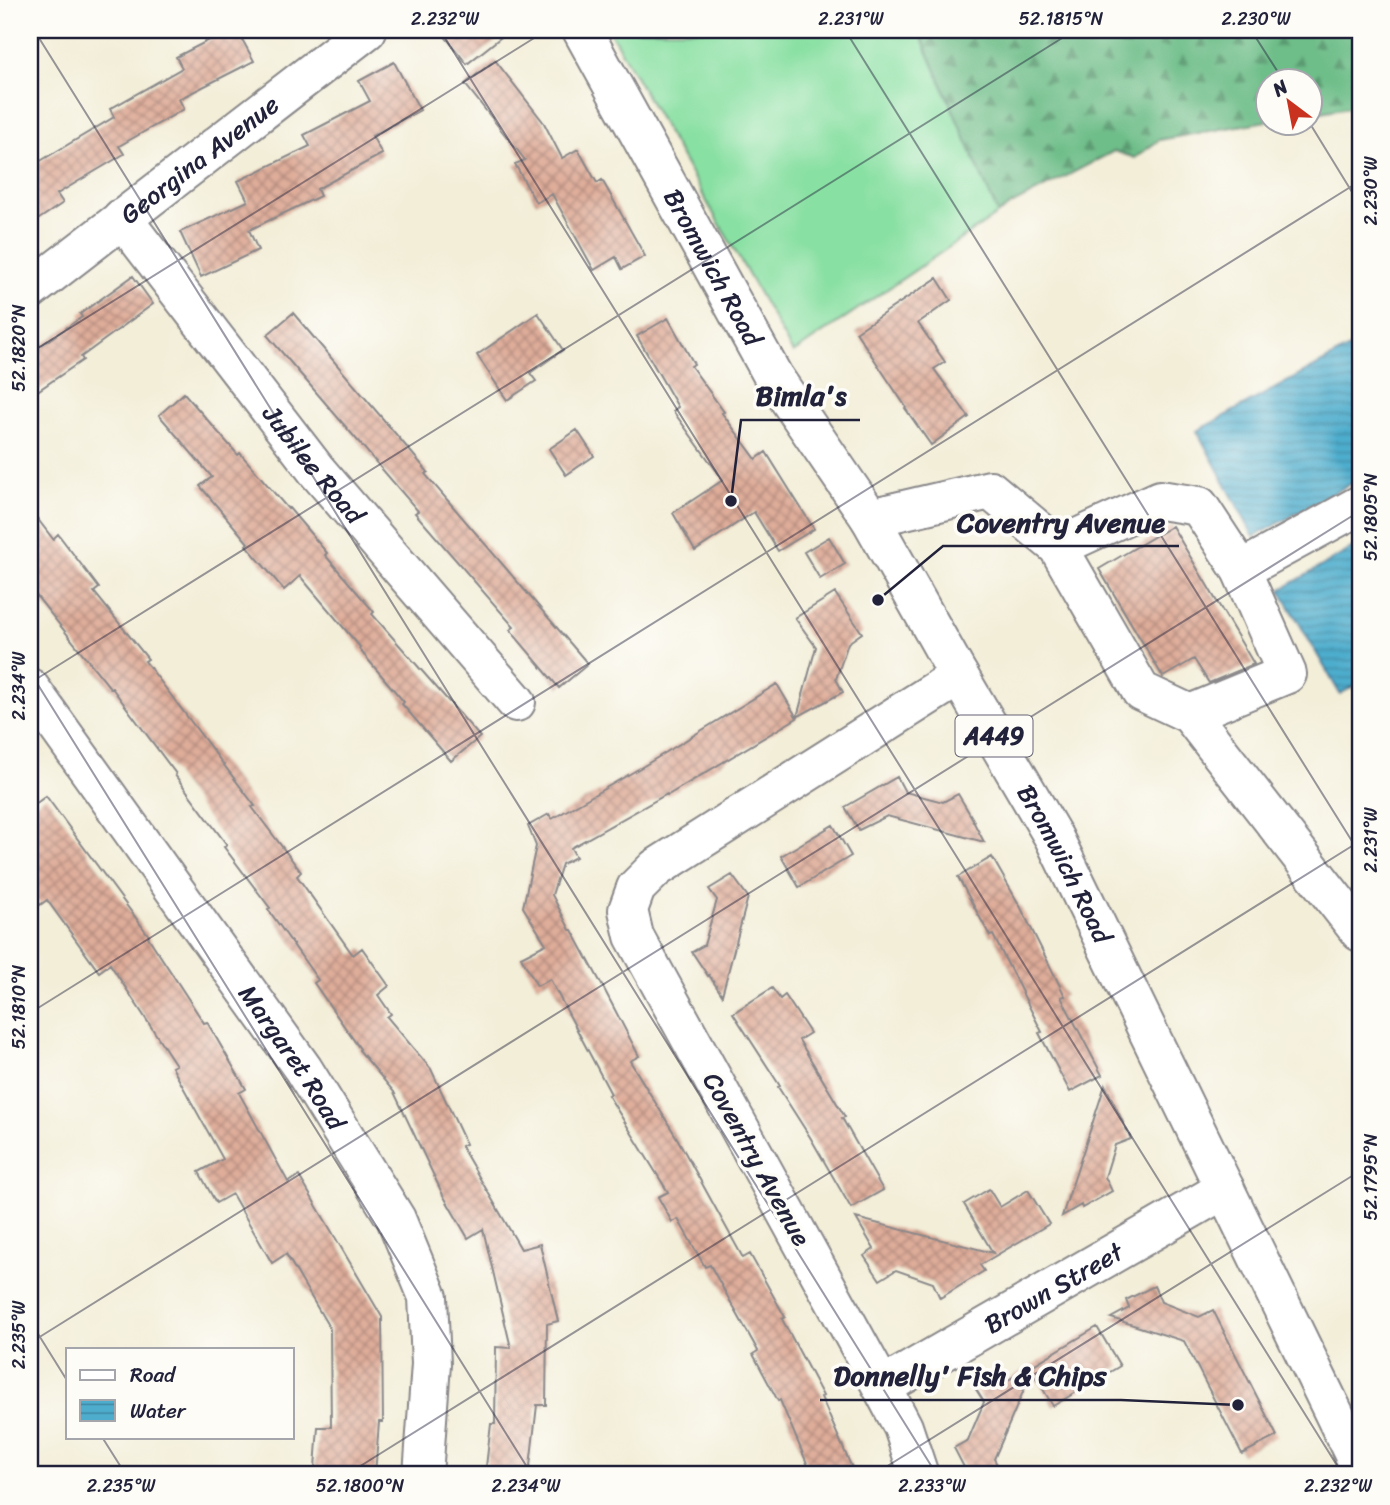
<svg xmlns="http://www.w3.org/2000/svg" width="1390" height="1505" viewBox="0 0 1390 1505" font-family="Sriracha,sans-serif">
<defs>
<pattern id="forest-firs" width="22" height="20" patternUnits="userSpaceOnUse" patternTransform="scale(1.75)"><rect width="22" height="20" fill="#6ebe89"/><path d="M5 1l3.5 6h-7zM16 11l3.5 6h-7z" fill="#5a9a71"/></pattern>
<pattern id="water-rules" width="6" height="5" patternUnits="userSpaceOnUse" patternTransform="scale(1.75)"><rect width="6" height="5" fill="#4eadcd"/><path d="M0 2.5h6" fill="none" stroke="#408ca8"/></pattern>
<pattern id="building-cross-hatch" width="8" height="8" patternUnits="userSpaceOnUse" patternTransform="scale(1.75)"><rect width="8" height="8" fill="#dfad9a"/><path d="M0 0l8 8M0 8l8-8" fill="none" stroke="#b48c7f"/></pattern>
</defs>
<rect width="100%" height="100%" fill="#fdfcf7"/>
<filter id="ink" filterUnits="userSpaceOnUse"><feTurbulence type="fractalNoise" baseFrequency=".0143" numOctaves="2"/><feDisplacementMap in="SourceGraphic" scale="14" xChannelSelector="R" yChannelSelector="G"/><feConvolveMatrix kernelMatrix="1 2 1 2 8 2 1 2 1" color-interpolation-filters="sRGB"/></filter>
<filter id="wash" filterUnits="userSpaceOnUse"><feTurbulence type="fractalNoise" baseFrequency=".00686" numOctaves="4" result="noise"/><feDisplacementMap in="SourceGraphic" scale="28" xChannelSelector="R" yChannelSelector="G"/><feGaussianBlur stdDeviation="1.57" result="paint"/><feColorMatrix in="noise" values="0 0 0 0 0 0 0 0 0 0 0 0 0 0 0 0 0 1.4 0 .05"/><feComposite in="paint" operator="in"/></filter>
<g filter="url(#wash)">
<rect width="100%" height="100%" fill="#f3eed8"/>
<path fill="url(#forest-firs)" stroke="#487062" stroke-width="2" d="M918,30h426l16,4v71l-50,9v-34h-42l-1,41 -108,19 -24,18 -21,-7 -103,54 -13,9z"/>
<path fill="#89e0a3" stroke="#56816f" stroke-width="2" d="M609,30h309l80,184 -205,139z"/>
<path fill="url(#water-rules)" stroke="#386884" stroke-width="2" d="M1360,342v137l-106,58 -57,-106z
M1360,544v139l-20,11 -60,-104z"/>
<g id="blocks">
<path fill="url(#building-cross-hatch)" d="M229,30h8l17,31 -75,38 5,10 -65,37 5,8 -67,40 6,9 -33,22v-73l7,11 77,-46 -4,-8 72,-41 -6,-11z
M440,30h70l-43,34z
M495,60l49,63 18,35 16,-9 19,34 5,-3 43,76 -23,13 -6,-12 -22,13 -42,-76 -16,9 -21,-39 10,-4 -60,-76z
M394,62l26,48 -48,26 10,18 -65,35 3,7 -71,34 9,20 -57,27 -21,-45 68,-31 -10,-20 72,-35 -6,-11 66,-34 -11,-20z
M133,276l20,28 -72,53 2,3 -53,36v-43l52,-36 -2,-3z
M937,278l14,22 -33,23 27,39 -11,7 35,48 -38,28 -26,-37 1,-1 -50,-75z
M293,313l135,159 -3,2 163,190 -29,24 -49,-58 4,-3 -99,-114 3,-2 -151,-176z
M538,313l25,37 -33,23 6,8 -29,19 -30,-45z
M668,318l26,46 -3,2 33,46 -2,1 34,46 10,-7 48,77 -36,22 -24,-39 -59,39 -22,-38 50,-33 -50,-69 5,-4 -41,-71z
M184,393l54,62 2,-2 48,56 1,-1 38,45 -2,2 49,57 -2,2 108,123 -29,24 -49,-57 2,-2 -45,-53 1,-2 -60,-71 -16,14 -38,-45 2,-2 -48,-57 12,-9 -53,-62z
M577,430l17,26 -28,19 -17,-26z
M30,509l23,30 5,-5 41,54 -5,4 54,67 -3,2 110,145 -3,1 49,65 -4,4 56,79 9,-7 27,38 -11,9 13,19 -4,3 44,52 35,75 -5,2 60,103 19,-5 18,77 -11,3 -1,81h-9l-8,70h-44l6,-51h4l1,-77 15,1 -28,-119 -15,9 -25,-43 -49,-103 -35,-42 1,-1 -46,-66 4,-3 -50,-71 2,-1 -46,-61 3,-2 -52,-70 1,-1 -64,-86 -1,1 -81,-101z
M1172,526l82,138 -45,19 -15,-24 -31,18 -64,-108z
M829,537l16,27 -25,15 -16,-27z
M835,593l27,40 -14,10 -12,36 7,13 -46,25 19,-70 -21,-29z
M777,684l20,34 -129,77 -1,-1 -96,54 5,9 -14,7 -10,31 18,35h2l30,55 37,71 -9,5 47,77 66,120 7,-4 35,63 -3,2 41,77 -2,1 34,78h-43l-32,-75 -2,1 -25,-47 5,-3 -48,-86 -5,2 -27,-48 -6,3 -14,-25 10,-5 -60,-97 3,-1 -61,-115 -13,7 -16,-29 25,-13 -23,-37 13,-61 -8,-20 21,-12 3,5 95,-55z
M897,777l8,15 38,10 15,-8 16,27h-1l11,21 -97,-26 -28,14 -14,-23z
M46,796l103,140 -1,1 56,86 3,-1 39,67 -7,4 49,89 11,-6 83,141 1,105h-4l-4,53h-47l1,-6 -14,-1 3,-41h13l-1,-98 -44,-75 -14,9 -40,-69 -16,9 -17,-31 24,-13 -51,-92 4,-2 -66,-101 -11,8 -52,-72 -7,5 -10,-15v-82z
M833,825l18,31 -52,31 -18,-31z
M992,857l29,51 44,88 -4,1 41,78 -32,17 -31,-59 3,-1 -49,-97 -3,1 -32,-59z
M732,875l16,22 -26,98 -13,-20 -1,1 -16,-24 12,-7 13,-45 -8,-11z
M772,988l8,11 5,-4 25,38 -11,7 46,77 -3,1 41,72 -32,18 -41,-71 -32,-50 2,-1 -47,-73z
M1105,1085l26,54 -16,6 -10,32 7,14 -30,17 -1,-3 -19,11z
M989,1189l11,18 28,-17 21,34 -69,41 4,6 -44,27 -7,-15 -37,-13 -16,10 -16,-24 10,-7 -18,-31 137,35 -29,-49z
M1154,1286l7,16 38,15 14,-7 64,126 -35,18 -58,-113 -73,-23 18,-10 -3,-8z
M1097,1327l23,39 -67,40 -21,-35 -38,88 9,16h-35l-14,-27 14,-8 16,-38 -9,-14 29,-15 4,7z"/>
</g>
</g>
<g filter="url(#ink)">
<use href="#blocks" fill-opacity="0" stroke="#8a888a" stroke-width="2"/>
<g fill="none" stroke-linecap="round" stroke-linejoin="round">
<defs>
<g id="minor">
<path id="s1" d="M122,218l195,253 199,231"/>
<path id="s2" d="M30,290l337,-260"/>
<path d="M870,518l120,-28 68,57 83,144 49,23 170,218"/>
<path d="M1058,547l102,-47 39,6 42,64 46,104 -97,40"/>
<path d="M1241,570l119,-65"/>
<path id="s3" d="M30,688l273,381 93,150 32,78 3,67 -8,111"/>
<path id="s4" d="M882,1387l343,-198"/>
<path d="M919,1475l-16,-48 -21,-40 -248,-451 -6,-26 8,-22 20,-20 303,-192"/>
</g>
<g id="major">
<path id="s5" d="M582,30l191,346 97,142 89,158 95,162 306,629"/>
</g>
</defs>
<use href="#minor" stroke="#8a888a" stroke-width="42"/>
<use href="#major" stroke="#8a888a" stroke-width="42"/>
<use href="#minor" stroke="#fff" stroke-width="38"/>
<use href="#major" stroke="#fff" stroke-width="38"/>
</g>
</g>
<path fill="none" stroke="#22223b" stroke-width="2" stroke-opacity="0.45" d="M34,30l903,1445M440,30l903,1445M845,30l515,824M1251,30l32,50M1309,122l51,83M30,353l517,-323M30,672l502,803M30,683l1045,-653M30,1013l1330,-832M30,1321l38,61M30,1343l1330,-832M102,1437l24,38M346,1475l1014,-634M873,1475l487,-304"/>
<g text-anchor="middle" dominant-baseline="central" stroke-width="7" stroke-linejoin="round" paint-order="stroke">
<rect fill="#fdfcf7" stroke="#646373" stroke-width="2" x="955.5" y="715.5" width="77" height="41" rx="5"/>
<g font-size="24" font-weight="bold" fill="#22223b">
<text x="994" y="736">A449</text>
</g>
<g font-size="26" fill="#22223b" stroke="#fdfcf7">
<text stroke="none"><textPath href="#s2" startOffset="214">Georgina Avenue</textPath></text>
<text stroke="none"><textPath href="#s5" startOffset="271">Bromwich Road</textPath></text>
<text stroke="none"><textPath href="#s1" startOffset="312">Jubilee Road</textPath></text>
<text stroke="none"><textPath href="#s5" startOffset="964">Bromwich Road</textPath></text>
<text stroke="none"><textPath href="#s3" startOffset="453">Margaret Road</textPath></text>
<text transform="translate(757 1159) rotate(61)">Coventry Avenue</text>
<text stroke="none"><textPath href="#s4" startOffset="198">Brown Street</textPath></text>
</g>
</g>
<path fill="none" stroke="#22223b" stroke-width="2.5" d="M731 501L741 420H860M878 600L943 546H1179M1238 1405L1121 1400H820"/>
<g fill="#22223b" stroke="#fdfcf7" stroke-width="2.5">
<circle cx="731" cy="501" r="7"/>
<circle cx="878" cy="600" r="7"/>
<circle cx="1238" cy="1405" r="7"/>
</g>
<g font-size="28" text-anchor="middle" font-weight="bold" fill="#22223b" stroke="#fdfcf7" stroke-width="7" stroke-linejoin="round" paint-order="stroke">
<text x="801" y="405">Bimla's</text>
<text x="1061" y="532">Coventry Avenue</text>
<text x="970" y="1385">Donnelly' Fish &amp; Chips</text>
</g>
<rect width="1390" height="1505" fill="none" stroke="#fdfcf7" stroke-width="77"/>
<rect x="66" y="1348" width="228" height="91" fill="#fdfcf7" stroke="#a5a5ac" stroke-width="2"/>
<rect x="80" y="1370" width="35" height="10" fill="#ffffff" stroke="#a5a5ac" stroke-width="2"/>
<text x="130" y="1382" font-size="21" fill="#22223b">Road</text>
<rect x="80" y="1400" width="35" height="21" fill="url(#water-rules)" stroke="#a5a5ac" stroke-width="2"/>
<text x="130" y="1418" font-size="21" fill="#22223b">Water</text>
<g transform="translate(1289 102) rotate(328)"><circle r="33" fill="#fdfcf7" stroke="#a5a5ac" stroke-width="2"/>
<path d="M0-5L12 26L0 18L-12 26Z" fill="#c8321e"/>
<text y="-10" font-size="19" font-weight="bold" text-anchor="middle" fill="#22223b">N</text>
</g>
<rect x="38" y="38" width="1314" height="1428" fill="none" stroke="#22223b" stroke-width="2.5"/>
<g font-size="18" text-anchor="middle" fill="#22223b">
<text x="445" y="25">2.232°W</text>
<text x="851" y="25">2.231°W</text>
<text x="1061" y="25">52.1815°N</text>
<text x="1256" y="25">2.230°W</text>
<text transform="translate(1371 191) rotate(-90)" y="6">2.230°W</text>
<text transform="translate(19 348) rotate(-90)" y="6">52.1820°N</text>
<text transform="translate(1371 517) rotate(-90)" y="6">52.1805°N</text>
<text transform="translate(19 686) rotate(-90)" y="6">2.234°W</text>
<text transform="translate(1371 840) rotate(-90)" y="6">2.231°W</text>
<text transform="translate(19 1007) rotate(-90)" y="6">52.1810°N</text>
<text transform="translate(1371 1177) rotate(-90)" y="6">52.1795°N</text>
<text transform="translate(19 1335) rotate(-90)" y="6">2.235°W</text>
<text x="121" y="1492">2.235°W</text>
<text x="360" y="1492">52.1800°N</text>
<text x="526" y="1492">2.234°W</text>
<text x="932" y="1492">2.233°W</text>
<text x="1338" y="1492">2.232°W</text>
</g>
</svg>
